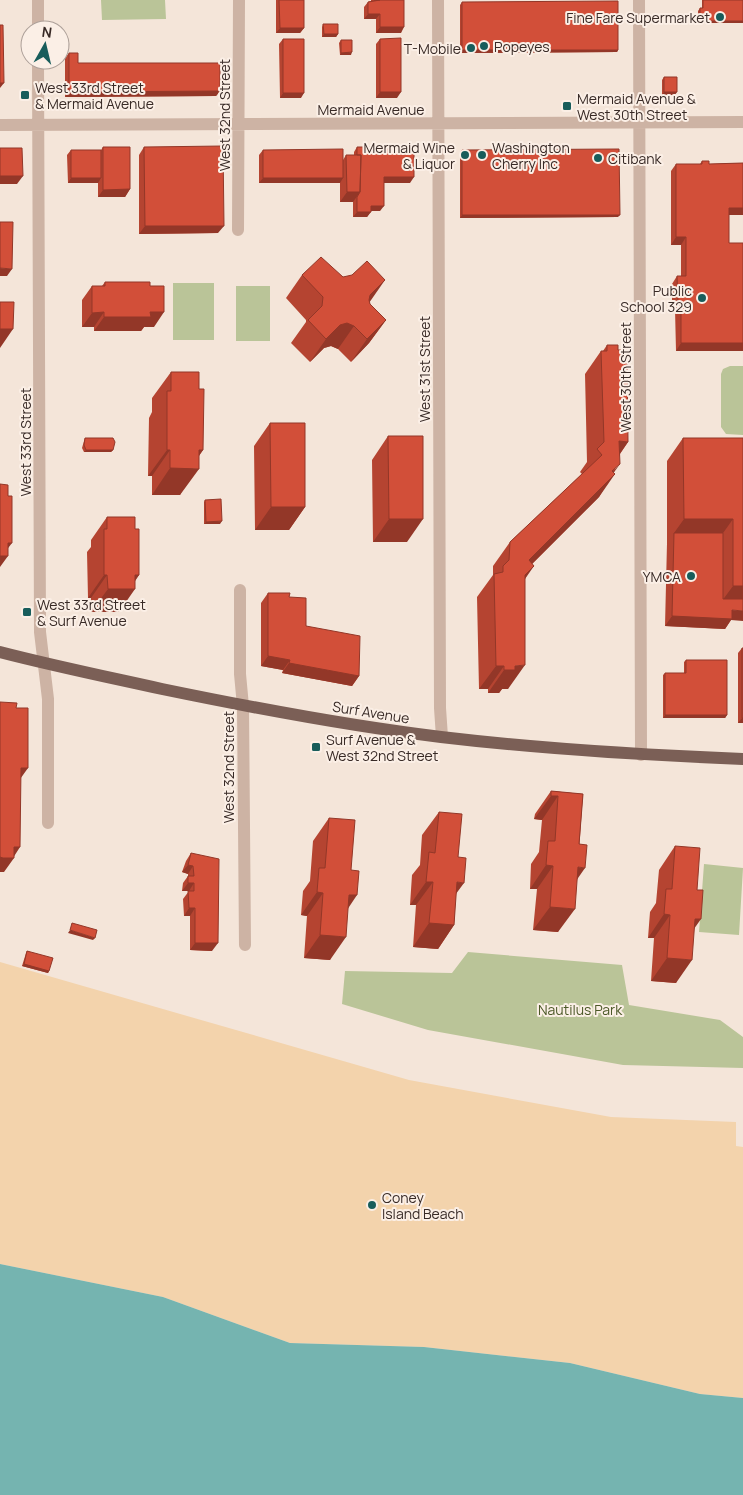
<svg xmlns="http://www.w3.org/2000/svg" width="743" height="1495" viewBox="0 0 743 1495" font-family="Manrope,sans-serif">
<rect width="100%" height="100%" fill="#f4e5d9"/>
<path fill="#bac498" d="M101,0h64l1,19 -64,1z
M173,283h41v57h-41z
M236,286h34v55h-34z
M730,366h13v69l-17,-1 -5,-7v-53l2,-5z
M704,864l39,4 -4,67 -40,-3z
M468,952l154,13 7,40 91,15 23,17v31l-120,-3 -195,-35 -86,-26 3,-33 107,2z"/>
<path fill="#f3d3ac" d="M0,962l409,118 202,37 125,5v24l7,1v251l-43,-4 -130,-31 -146,-16 -134,-4 -127,-46 -163,-33z"/>
<path fill="#75b4b0" d="M0,1264l163,33 127,46 134,4 146,16 130,31 43,4v97h-743z"/>
<g fill="none" stroke-linecap="round" stroke-linejoin="round">
<path stroke="#cdb3a4" stroke-width="12" d="M38,0v30
M438,0l2,708 2,29
M639,0l2,755
M38,60l2,572 8,67v124
M0,125l743,-3
M238,230l1,-230
M240,590v84l3,32 2,239"/>
<path stroke="#7b5f56" stroke-width="12" d="M0,652c54,14 108,25 162,37 92,19 186,37 279,48 101,12 201,18 302,22"/>
</g>
<path fill="#b54431" d="M276,0h28v28l-4,5h-24z
M371,0h33l-3,33h-25v-14h-12v-12l4,-5 3,-1z
M702,0h41l-45,23v-12l2,-3h2z
M462,2l156,48 -1,2 -157,1v-48z
M323,24l15,10 -2,3h-14v-10z
M283,39l18,59h-21l-1,-54z
M380,39l17,59h-21v-54z
M341,40l10,15h-11l-1,-12z
M69,53l9,10 142,28 -4,5 -151,1v-39z
M664,77l11,18h-13v-15z
M103,147l27,42 -5,8h-27v-14h-30l-1,-28 4,-5h30z
M144,147l74,86 -79,1v-79z
M357,147l27,2 26,34h-26l-4,28h-9l-4,6h-14v-15h-13v-19h-81v-28l4,-5 80,10 3,-5h8v-3z
M462,150l156,67 -158,1v-65z
M702,161l7,3 34,-1v52h-14v28l14,108h-67l-1,-42h-3v-25l5,-8h4v-31h-10v-74l5,-7h24z
M302,275l68,28v1l16,16 -17,23 -18,19 -13,-13 -7,-3 -7,2 -14,14 -19,-19 15,-21v-2l-20,-22z
M105,282l49,45h-10l-3,4h-47v-4h-12v-27l10,-14h10z
M607,345l11,5 10,92 -8,12 -6,18 -15,25 -67,67 -7,15 -17,110h-6l-3,4h-11v-4h-9l-2,-92 16,-22v-9l17,-24 72,-68 -2,-2 7,-10 -2,-88 16,-23h2z
M171,372l28,17 4,61 -4,6 -19,39h-28v-19h-4l1,-58 3,-6v-14z
M270,423l35,84 -16,23h-34l-1,-84z
M388,436l19,106h-34l-1,-82z
M85,438l28,12 -2,2h-27l-2,-4 2,-7z
M683,438h60l-12,182 -6,9 -60,-3 2,-83v-82z
M205,500l15,24h-16v-22z
M107,517l28,12 4,46 -4,5 -16,32h-28v-14h-3l-1,-46 4,-5v-7z
M268,593l21,4 17,29 53,50 -7,10 -70,-13 1,-3 -22,-4v-63z
M742,648l1,75h-5v-70z
M686,660l41,55 -2,3h-62v-43l2,-2h19v-11z
M551,791l32,3 -6,86 -19,52 -25,-2 4,-41h-7l1,-25 8,-12 3,-32 -8,-1 1,-5z
M439,812l19,45 -4,68 -16,24 -25,-2 3,-42h-6l2,-30 8,-10 2,-30z
M329,818l19,89 -18,53 -26,-2 3,-42 -6,-1 2,-24 7,-10 3,-40z
M675,846l19,83 -18,54 -25,-2 3,-43h-6l2,-26 6,-9 3,-33z
M191,853l21,98 -22,-1v-34h-6l-1,-17 6,-8h-7l1,-8 5,-7v-2l-6,-2 4,-11z
M27,951l22,20 -1,2 -26,-7 4,-13z"/>
<path fill="#933728" d="M368,14h12l-4,5h-12z
M700,21h43v2h-45z
M380,27h24l-3,6h-25z
M280,28h24l-4,5h-24z
M324,34h14l-2,3h-14z
M462,50h156l-1,2 -157,1z
M352,52l-1,3h-11l1,-2z
M0,83h4l-4,5z
M220,91l-4,5 -151,1 4,-5z
M380,92h21l-4,6h-21z
M664,92h13l-2,3h-13z
M283,93h21l-3,5h-21z
M0,176h23l-6,8h-17z
M384,177h30l-4,6h-30z
M71,178h30l-3,5h-30z
M263,178h80l-3,5h-81z
M130,189l-5,8h-27l5,-7z
M347,192h13l-7,10h-13z
M371,206h13l-4,5h-12z
M729,208h14v7h-19z
M357,212h14l-4,5h-14z
M462,215h158l-2,2 -158,1z
M145,226h79l-6,7 -79,1z
M676,237h10l-5,8h-10z
M0,268l12,1 -5,7h-7z
M385,280l-16,23 -15,15 16,-23z
M678,301h3l-6,8h-3z
M104,312l-10,15h-12l10,-14z
M150,312h14l-10,15h-10l-3,4h-47l10,-14z
M386,320l-17,23 -18,19 16,-23z
M347,323l7,3 -16,23 -7,-3 -7,2 -14,14 16,-23 14,-14z
M0,329h13l-13,19z
M681,343h62v8h-67z
M619,441l9,1 -16,23z
M86,450h27l-2,2h-27z
M167,450h3l-18,26h-4z
M199,450h4l-13,18 9,1 -19,26h-28l18,-27z
M620,464l-13,18 8,-8 -16,23 -87,87 17,-24z
M271,507h34l-16,23h-34z
M389,519h34l-16,23h-34z
M684,519h49l-17,24 -42,-10z
M222,521l-2,3h-16l2,-2z
M8,543h4l-10,13h6l-8,11v-13z
M534,566l-16,23 7,-14z
M104,575h3l-16,23h-3z
M135,575h4l-9,14h5l-16,23h-28l17,-23z
M733,586h10v23h-27z
M732,610l11,1v10l-12,-1 -6,9 -60,-3 7,-10z
M268,656l22,4 -7,10 -22,-4z
M289,663l70,13 -7,10 -70,-13z
M525,665l-17,24h-6l-3,4h-11l16,-23 11,-4z
M496,666h8l-16,23h-9z
M665,715h62l-2,3h-62z
M742,718h1v5h-5z
M21,768h7l-10,14z
M551,796h7l-16,24 -8,-1z
M14,847h6l-7,11h1l-10,14h-4v-15z
M188,865l5,1 -5,8 -6,-2z
M546,865l7,1 -16,23h-7z
M578,867l7,1 -16,23z
M426,882h7l-17,23h-6z
M457,882l7,1 -17,23z
M188,883h6l-5,8h-7z
M317,892l6,1 -16,23 -6,-1z
M349,895h8l-16,24z
M550,907l25,2 -17,23 -25,-2z
M189,908h6l-5,8h-6z
M664,914l6,1 -16,23h-6z
M695,919h6l-17,24z
M429,923l25,2 -16,24 -25,-2z
M70,930l25,8 -2,2 -25,-7z
M320,935l26,2 -16,23 -26,-2z
M195,943h23l-6,8 -22,-1z
M667,958l25,2 -16,23 -25,-2z
M24,964l25,7 -1,2 -26,-7z"/>
<path fill="#d24f39" stroke="#933728" d="M279,0h25v28h-24z
M374,0h30v27h-24v-13h-12v-12l12,-2z
M703,0h40v21h-43v-13h3z
M618,1v49h-156v-48z
M323,24h15v10h-14z
M0,25h3l1,58h-4z
M401,38v54h-21v-53z
M283,39h21v54h-21z
M341,40h11v12l-11,1z
M69,53h9v10h142v28l-151,1z
M664,77h13v15h-13z
M223,146l1,80h-79l-1,-79z
M103,147h27v42l-27,1z
M357,147h27v2h30v28h-30v29h-13v6h-14v-15l3,-5 1,-37h-4z
M0,148h22l1,28h-23z
M343,149v29h-80v-28z
M619,149l1,66h-158v-65z
M71,150h30v28h-30z
M346,155h15l-1,37h-13z
M702,161h7v3l34,-1v45h-14v35h14v100h-62v-42h-3l-1,-25h9v-39h-10v-73h26z
M0,222h13l-1,47 -12,-1z
M321,257l22,20 9,-2 15,-14 18,19 -15,15 -1,5 1,4 16,16 -19,19 -13,-13 -7,-3 -7,2 -14,14 -18,-19 14,-14 1,-9 -21,-22z
M105,282h45v4h14v26h-14l1,5h-47v-5l-12,1v-27h13z
M0,302h14l-1,27h-13z
M607,345h11v5h9l1,92 -9,-1 1,23 -8,7 3,3 -86,86 5,6 -9,9v90l-10,1v4h-11v-4h-8l-2,-92 9,-2v-6l6,-6 1,-18 92,-87 -5,-6 7,-7 -3,-91h6z
M171,372h28v17h5l-1,61h-4v19l-29,-1v-18h-3v-59h4z
M270,423h35v84h-34z
M388,436h35v83h-34z
M85,438h28l2,4 -2,8h-27l-2,-5z
M683,438h60v148h-10v-67h-49z
M0,484l8,1v11h4v47h-4v13h-8z
M221,499l1,22 -16,1 -1,-22z
M107,517h28v12h4v46h-4v14h-27l-1,-14h-3v-46h3z
M674,533h49v66h20v12l-11,-1v9l-60,-3z
M268,593h22l-1,4 17,1v28l54,10 -1,40 -70,-13 1,-3 -22,-4z
M742,648h1v70h-1z
M686,660h41v55h-62v-42h21z
M0,702l17,1 -1,5h12v60h-7l-1,79h-6v11h-11l-3,-1z
M551,791l32,3 -4,50 8,1 -2,23 -7,-1 -3,42 -25,-2 3,-41 -7,-1 2,-24h7l3,-45h-7z
M439,812l23,2 -4,43 8,1 -2,25 -7,-1 -3,43 -25,-2 4,-41h-7l3,-30 6,1z
M329,818l26,2 -4,50 8,1 -2,24h-8l-3,42 -26,-2 3,-42 -6,-1 2,-24h6z
M675,846l25,2 -3,42h6l-2,29h-6l-3,41 -25,-2 3,-43 -6,-1 2,-25h6z
M191,853l28,6 -1,84h-23v-35h-6l-1,-17h6v-8h-6v-7h6l-1,-10 -5,-1z
M72,923l25,7 -2,8 -25,-8z
M27,951l26,7 -4,13 -25,-7z"/>
<g fill="#185d5b" stroke="#fbefe6" stroke-width="2">
<circle cx="720" cy="17" r="5"/>
<circle cx="484" cy="46" r="5"/>
<circle cx="471" cy="48" r="5"/>
<rect x="20" y="90" width="10" height="10" rx="2.5"/>
<rect x="562" y="101" width="10" height="10" rx="2.5"/>
<circle cx="465" cy="155" r="5"/>
<circle cx="482" cy="155" r="5"/>
<circle cx="598" cy="158" r="5"/>
<circle cx="702" cy="298" r="5"/>
<circle cx="691" cy="576" r="5"/>
<rect x="22" y="607" width="10" height="10" rx="2.5"/>
<rect x="311" y="742" width="10" height="10" rx="2.5"/>
<circle cx="372" cy="1205" r="5"/>
</g>
<g text-anchor="middle" dominant-baseline="central" stroke-width="4" stroke-linejoin="round" paint-order="stroke">
<g font-size="14" fill="#382a26" stroke="#fbefe6" text-anchor="start">
<text x="710" y="17" text-anchor="end">Fine Fare Supermarket</text>
<text x="494" y="46">Popeyes</text>
<text x="461" y="48" text-anchor="end">T-Mobile</text>
<text x="35" y="87">West 33rd Street<tspan x="35" dy="16">&amp; Mermaid Avenue</tspan></text>
<text x="577" y="98">Mermaid Avenue &amp;<tspan x="577" dy="16">West 30th Street</tspan></text>
<text x="455" y="147" text-anchor="end">Mermaid Wine<tspan x="455" dy="16">&amp; Liquor</tspan></text>
<text x="492" y="147">Washington<tspan x="492" dy="16">Cherry Inc</tspan></text>
<text x="608" y="158">Citibank</text>
<text x="692" y="290" text-anchor="end">Public<tspan x="692" dy="16">School 329</tspan></text>
<text x="681" y="576" text-anchor="end">YMCA</text>
<text x="37" y="604">West 33rd Street<tspan x="37" dy="16">&amp; Surf Avenue</tspan></text>
<text x="326" y="739">Surf Avenue &amp;<tspan x="326" dy="16">West 32nd Street</tspan></text>
<text x="382" y="1197">Coney<tspan x="382" dy="16">Island Beach</tspan></text>
</g>
<g font-size="14" fill="#382a26" stroke="#fbefe6">
<text x="371" y="109">Mermaid Avenue</text>
<text transform="translate(224 115) rotate(-90)">West 32nd Street</text>
<text transform="translate(424 369) rotate(-90)">West 31st Street</text>
<text transform="translate(625 377) rotate(-90)">West 30th Street</text>
<text transform="translate(25 442) rotate(-90)">West 33rd Street</text>
<text transform="translate(371 712) rotate(9)">Surf Avenue</text>
<text transform="translate(228 767) rotate(-90)">West 32nd Street</text>
</g>
<g font-size="14" fill="#4b5827" stroke="#fbefe6">
<text x="580" y="1009">Nautilus Park</text>
</g>
</g>
<g transform="translate(45 45) rotate(8)"><circle r="24" fill="#fbefe6" stroke="#ada099"/>
<path d="M0-4L9 19L0 12L-9 19Z" fill="#185d5b"/>
<text y="-8" font-size="14" font-weight="bold" text-anchor="middle" fill="#382a26">N</text>
</g>
</svg>
